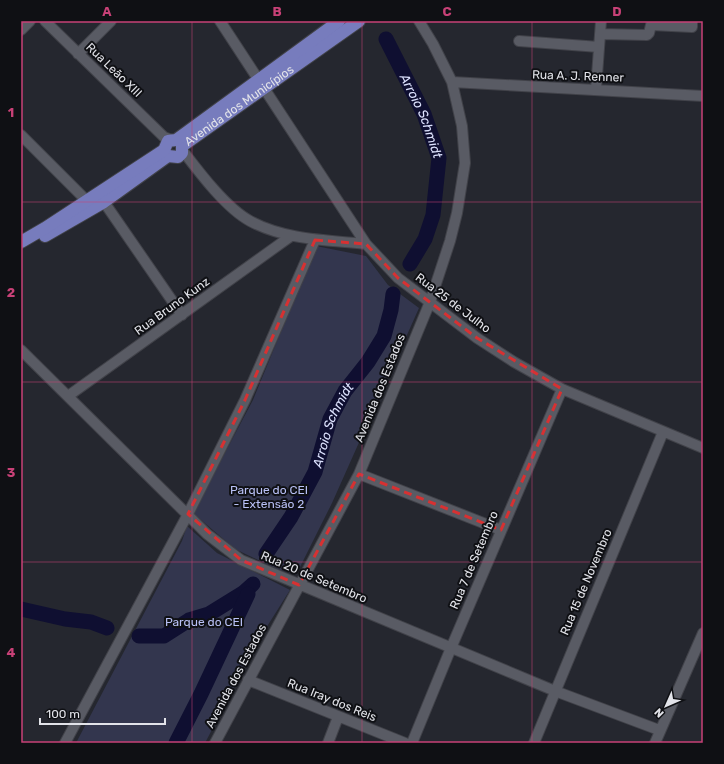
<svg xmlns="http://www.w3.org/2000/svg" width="724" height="764" viewBox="0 0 724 764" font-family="Rubik,sans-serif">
<rect width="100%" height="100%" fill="#25272f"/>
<path fill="#33364e" d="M316,246l50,10 22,29 31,23 -87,195 -36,72 -21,-7 -40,-19 -42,-36 60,-113z
M187,526l30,27 73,37 -29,46 -56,107h-129l106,-202z"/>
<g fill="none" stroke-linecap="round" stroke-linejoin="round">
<g stroke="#0f0f31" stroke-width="15">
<path id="s1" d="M386,39l38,75 15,44 -6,57 -8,24 -15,25"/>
<path id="s2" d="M266,554l25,-37 24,-45 15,-53 15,-28 23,-29 16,-26 7,-26 2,-16"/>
<path d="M21,609l44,10 26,3 16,6"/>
<path d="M139,636h25l25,-16 20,-6 34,-21 10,-9"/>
<path d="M176,743l25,-49 47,-100"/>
</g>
<defs>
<path id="minor" d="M45,21l119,116 8,3
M220,21l146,223 32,34 79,60 37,24 48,27 141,59
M21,30l9,-9
M600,34l47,1 2,-2 2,-8 41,2v-6
M519,41l80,6
M78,54l33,-33
M452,82l251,14
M596,89l5,-68
M21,135l71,71
M183,151c16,21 43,57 67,70 35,19 77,19 116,23
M104,202l78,113
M21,350l186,184 34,26 314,131 104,39
M68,396l223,-160
M359,474l142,56
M248,680l157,63
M65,743l123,-229 57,-114 70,-160
M215,743l144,-269 71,-172 20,-61 7,-28 8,-50 -3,-37 -10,-44 -19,-38 -14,-23
M328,743l10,-26
M412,743l39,-95 111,-259
M534,743l129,-311
M655,743l48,-110"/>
<g id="major">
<path id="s3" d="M182,146l177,-125"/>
<path d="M168,156l10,1 4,-4v-7"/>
<path d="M45,236l59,-34 64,-46"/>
<path d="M21,242l24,-14 119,-78 4,-9 8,-1 163,-119"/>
</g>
</defs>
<use href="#minor" stroke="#414249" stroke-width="12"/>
<use href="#major" stroke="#414249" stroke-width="14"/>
<use href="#minor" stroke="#595b64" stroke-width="10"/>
<use href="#major" stroke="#777cbd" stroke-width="12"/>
</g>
<path fill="none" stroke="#d73132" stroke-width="3" stroke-dasharray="8 5" stroke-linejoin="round" d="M315,240l51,4 32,34 79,60 85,51 -61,141 -142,-56 -60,111 -58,-25 -53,-46 57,-114z"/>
<path fill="none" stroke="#c84177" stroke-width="1" stroke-opacity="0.55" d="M192,21v722M362,21v722M532,21v722M21,202h682M21,382h682M21,562h682"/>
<g text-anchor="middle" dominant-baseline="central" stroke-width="4" stroke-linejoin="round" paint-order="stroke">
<g font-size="12" fill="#e2e3e9" stroke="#0f1014">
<text transform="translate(114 70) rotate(44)">Rua Leão XIII</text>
<text transform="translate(578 76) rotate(2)">Rua A. J. Renner</text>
<text stroke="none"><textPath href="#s3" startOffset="70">Avenida dos Municípios</textPath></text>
<text transform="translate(453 303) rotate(37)">Rua 25 de Julho</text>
<text transform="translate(172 306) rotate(-36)">Rua Bruno Kunz</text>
<text transform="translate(380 388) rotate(-68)">Avenida dos Estados</text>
<text transform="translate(474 560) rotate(-67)">Rua 7 de Setembro</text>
<text transform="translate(314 577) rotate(23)">Rua 20 de Setembro</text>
<text transform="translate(586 582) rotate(-67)">Rua 15 de Novembro</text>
<text transform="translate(236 676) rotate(-62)">Avenida dos Estados</text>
<text transform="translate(332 700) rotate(22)">Rua Iray dos Reis</text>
</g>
<g font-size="12" fill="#b9c1f6" stroke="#0f1014">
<text x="269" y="490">Parque do CEI<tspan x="269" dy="14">- Extensão 2</tspan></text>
<text x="204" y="622">Parque do CEI</text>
</g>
<g font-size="13" font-style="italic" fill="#dde2fe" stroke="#0f1014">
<text stroke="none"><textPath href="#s1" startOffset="85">Arroio Schmidt</textPath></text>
<text stroke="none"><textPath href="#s2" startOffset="146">Arroio Schmidt</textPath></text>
</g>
</g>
<rect width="724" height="764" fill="none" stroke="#0f1014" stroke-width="44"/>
<g transform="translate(666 706) rotate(225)" stroke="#0f1014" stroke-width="3" paint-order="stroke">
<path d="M0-3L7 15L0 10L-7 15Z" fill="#e2e3e9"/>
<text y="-6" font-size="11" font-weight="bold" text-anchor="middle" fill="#e2e3e9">N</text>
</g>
<path d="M40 718v6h125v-6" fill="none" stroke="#e2e3e9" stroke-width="2"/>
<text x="46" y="718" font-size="12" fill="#e2e3e9" stroke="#0f1014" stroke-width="3" paint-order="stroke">100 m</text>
<rect x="22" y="22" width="680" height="720" fill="none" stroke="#c84177" stroke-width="1.5"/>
<g font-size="13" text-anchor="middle" font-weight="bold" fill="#c84177">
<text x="107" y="16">A</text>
<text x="277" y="16">B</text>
<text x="447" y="16">C</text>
<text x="617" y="16">D</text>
<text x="11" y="117">1</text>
<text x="11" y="297">2</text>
<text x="11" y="477">3</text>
<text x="11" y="657">4</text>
</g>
</svg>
